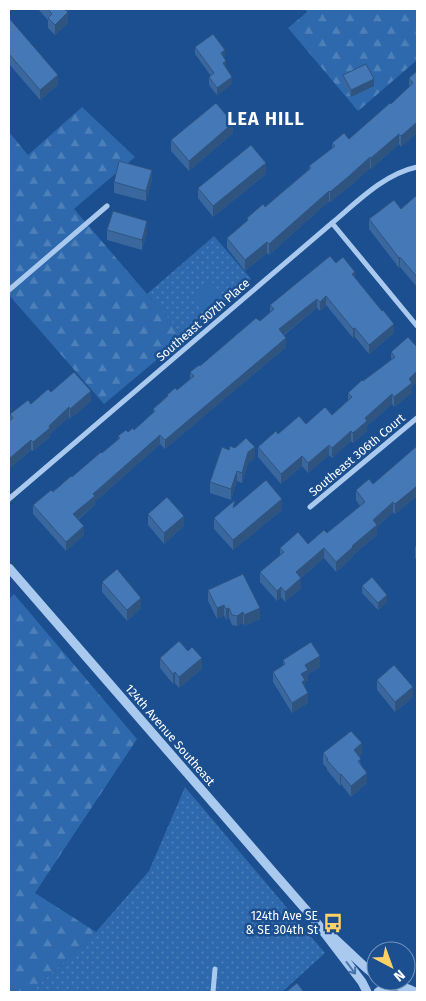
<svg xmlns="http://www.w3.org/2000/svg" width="426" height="1001" viewBox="0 0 426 1001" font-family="'Fira Sans',sans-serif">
<defs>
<pattern id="grass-dots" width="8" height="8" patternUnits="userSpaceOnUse" patternTransform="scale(1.25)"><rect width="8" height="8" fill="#2e69ad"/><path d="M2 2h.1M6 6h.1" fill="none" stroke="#4d80b9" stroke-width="1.8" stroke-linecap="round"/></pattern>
<pattern id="forest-firs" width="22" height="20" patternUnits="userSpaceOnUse" patternTransform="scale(1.25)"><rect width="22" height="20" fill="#2e69ad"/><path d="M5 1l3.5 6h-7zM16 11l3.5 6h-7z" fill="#4d80b9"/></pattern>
</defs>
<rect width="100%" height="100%" fill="#1b4f8f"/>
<path fill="url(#grass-dots)" d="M214,236l37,43 -67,58 -37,-43z
M185,787l140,166 -43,39h-251l65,-60 53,-61z"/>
<path fill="url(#forest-firs)" d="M305,9h112v51l-59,51 -70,-83 19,-16z
M82,107l53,50 -61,52 110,128 -80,67 -95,-109v-163l19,23z
M14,594l123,145 -102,154 61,39 -65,60h-22v-393z"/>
<path fill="#2e69ad" d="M210,280l14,17 -16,14 -15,-17z"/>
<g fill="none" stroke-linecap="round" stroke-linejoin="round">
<path stroke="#a9c9ee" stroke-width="5" d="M332,223l85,103
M9,290l98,-84
M9,499l323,-276c25,-21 52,-49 85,-56
M310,507l107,-89
M213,992l2,-23"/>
<path stroke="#a9c9ee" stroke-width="9" d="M9,568l304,350 49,64 5,10
M333,937l32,30 11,9
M378,992c12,-9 24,-7 37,0"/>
</g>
<path fill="#3a679d" d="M38,9h33l-4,3 1,11 -13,12 -7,-7v-8z
M9,18l49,67 -18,15 -31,-36z
M195,47l30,10h-1l2,11 6,16 -15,11 -8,-10v-8l2,-1 -16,-22z
M417,71v62l-16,14 -2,-3 -28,25 -1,-1 -22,20 -18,14 -1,-1 -60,54 -2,-2 -22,18 -18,-23v-10l20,-17v-3l18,-11 44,-38v-3l23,-18v-5l17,-4 42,-35 18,-17v-9z
M343,75l31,11 -23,11 -8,-14z
M233,133l-44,38 -18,-20v-11z
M266,174l-53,43 -15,-19v-10z
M152,180l-6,21 -32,-8v-11z
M417,195v92l-17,-20 -1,1 -30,-39v-10l32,-10z
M107,230l40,2 -5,18 -35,-10z
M336,263l19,15 39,55 -25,21 -14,-17 -2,1 -27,-33 -6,6 -3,-3 -33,27 2,12 -121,102 -5,-5 -65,58v3l-17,15 6,15 -18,16 -33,-37v-9l39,-28 30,-24 16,-14v-3l16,-6 19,-17v-4l14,-13v-1l10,-5 13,-11v-7l10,-6 70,-53v-8z
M417,347v34l-5,5v7l-18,14 -2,-3 -25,22v5l-14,12 -2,-2 -19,17 -3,-3 -21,18 -6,-7 -21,18 -23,-27v-10l20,-13 54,-19 16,-15v-7l43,-33v-8z
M51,392l40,9 -21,18 -1,-2 -19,17v3l-17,14 -2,-1 -21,18 -1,-2v-45l1,-1v-6l21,-10z
M417,446v50l-22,18 -2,-2 -16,15v8l-24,20v2l-17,15 -12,-14 -23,20v10l-16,14 -4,-5 -4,4 -17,-19v-10l20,-17v-7l28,-4 19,-11 33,-27 -4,-6v-10l17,-6z
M255,458l-7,5 -6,20 -5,-2 -6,19 -21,-7v-11z
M235,506l47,4 -49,40 -19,-21v-11z
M148,514l36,12 -20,18 -16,-19z
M417,537v24l-2,-3v-11l1,-1v-8z
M102,582l39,26 -14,13 -25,-29z
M362,586l25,16 -9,8 -16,-17z
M208,590l52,29 -16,7 -1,-3 -6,3 -5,-1 -3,-7 -3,2 -2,-5 -7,4 -9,-18z
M160,658l42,11 -23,19 -4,-5 -2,1 -13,-16z
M283,660l37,7 -12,7v6l-3,2v5l3,16 -16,10 -19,-31v-10l10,-6z
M377,680l36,17 -18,15 -18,-22z
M323,753l39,1 -3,2 2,9 6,18 -16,14 -10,-13 -1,2 -13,-16v-2l-4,-4z"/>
<path fill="#305480" d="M62,9h9l-9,8z
M68,12v11l-13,12v-10z
M225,50v7l-4,3v-7z
M226,61v7l-3,-5z
M58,75v10l-18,15v-10z
M232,77v7l-15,11v-7z
M374,79v7l-23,11v-7z
M417,122v11l-16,14v-11z
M233,123v10l-44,38v-10z
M399,134v10l-28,25v-11z
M370,157v11l-22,20 -18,14v-10z
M266,163v11l-53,43v-11z
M152,170v10l-6,21v-10z
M329,191v10l-60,54v-11z
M147,221v11l-5,18v-10z
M267,242v11l-22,18v-11z
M400,257v10l-1,1v-10z
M355,272v9l-3,-7z
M326,296v9l-6,6v-9z
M317,299v9l-38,30v-9z
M394,324v9l-25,21v-9z
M355,328v9l-2,1v-9z
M286,338v9l-121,102v-9z
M417,371v10l-5,5v7l-18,14v-10l15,-18z
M91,391v10l-21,18v-10z
M392,394v10l-25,22v5l-14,12v-10l12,-15z
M69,407v10l-19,17v3l-17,14v-9l16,-16z
M351,431v10l-19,17v-10z
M160,435v9l-65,58v3l-22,18v-9l20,-20z
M31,440v10l-21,18v-10z
M329,445v10l-21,18v-10z
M255,447v11l-7,5 -6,20v-10l6,-21z
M302,456v10l-21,18v-10z
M237,471v10l-6,19v-11z
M417,486v10l-22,18v-10z
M282,499v11l-49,40v-10z
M393,502v10l-16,15v8l-24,20v2l-17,15v-10l16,-16 21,-26z
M184,516v10l-20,18v-11z
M84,526v9l-18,16v-9z
M324,548v10l-28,24v-10z
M301,578v10l-16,14v-10z
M281,587v10l-4,4v-10z
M387,595v7l-9,8v-7z
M141,598v10l-14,13v-11z
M224,605v10l-7,4v-11z
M229,608v10l-3,2v-11z
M260,608v11l-16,7v-11z
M243,612v11l-6,3v-10z
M320,656v11l-12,7v6l-3,2v9l-3,2 -1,-19 4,-9z
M202,658v11l-23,19v-11z
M175,672v11l-2,1v-10z
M413,687v10l-18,15v-10z
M308,693v10l-16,10v-10z
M362,743v11l-8,6v-10z
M367,773v10l-16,14v-11z
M341,774v10l-1,2v-11z"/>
<path fill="#4478b7" stroke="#305480" d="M48,9h16l4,3 -13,13 -7,-7 4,-4z
M9,18l49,57 -18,15 -31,-36z
M213,34l12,16 -4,3 5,8 -3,2 9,14 -15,11 -8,-11 5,-4 -19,-26z
M366,64l8,15 -23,11 -8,-15z
M417,71v51l-16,14 -2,-2 -28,24 -1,-1 -22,20 -18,15 -1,-1 -60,53 -2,-2 -22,18 -18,-22 21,-18 -1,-2 16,-14 2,3 46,-39 -2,-2 26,-20 -3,-3 12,-10 5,6 41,-36 1,1 22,-21 -4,-5z
M216,103l17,20 -44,38 -18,-21z
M251,145l15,18 -53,43 -15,-18z
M119,161l33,9 -6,21 -32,-9z
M417,195v82l-17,-20 -1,1 -30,-39 25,-19 7,9z
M113,211l34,10 -5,19 -35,-10z
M330,256l6,7 7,-6 12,15 -3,2 30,37 1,-1 11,14 -25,21 -14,-17 -2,1 -27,-33 -6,6 -3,-3 -38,30 7,9 -121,102 -5,-5 -67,59 2,2 -22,18 11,12 -18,16 -33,-37 18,-15 2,2 18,-16 1,1 29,-25 1,1 18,-15 -2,-2 8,-6 2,2 5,-4 1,2 21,-19 -2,-2 15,-13 -1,-1 8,-7 2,2 17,-14 -4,-4 9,-7 1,1 56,-48 4,3 14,-12 -4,-4z
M408,337l9,10v24l-8,8 3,4 -18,14 -2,-3 -27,24 2,3 -14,12 -2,-2 -19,17 -3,-3 -21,18 -6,-7 -21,18 -23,-27 18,-16 2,3 21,-18 7,8 19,-17 7,8 20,-18 -4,-4 14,-13 1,1 32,-24 -4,-5z
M74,372l17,19 -21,18 -1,-2 -20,19 1,2 -17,14 -2,-2 -21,18 -1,-2v-35l4,-3 -3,-4 18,-14 3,4 17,-15 3,3z
M246,438l9,9 -7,5 -6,21 -5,-2 -6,18 -21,-7 12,-35 7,3 1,-4 5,2z
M417,446v40l-22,18 -2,-2 -20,18 4,5 -25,21 1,1 -17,15 -12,-14 -28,24 5,6 -16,14 -4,-5 -4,4 -17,-19 24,-20 -4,-4 18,-16 10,12 16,-14 3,3 38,-31 -9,-12 13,-11 4,5z
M266,480l16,19 -49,41 -19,-22 21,-18 -2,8z
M167,497l17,19 -20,17 -16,-19z
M117,569l24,29 -14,12 -25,-28z
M243,574l17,34 -16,7 -1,-3 -6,4 -5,-1 -3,-7 -3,1 -2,-4 -7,3 -9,-18z
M372,577l15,18 -9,8 -16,-17z
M179,641l9,10 4,-4 10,11 -23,19 -4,-5 -2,2 -13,-16z
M311,642l9,14 -15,9 3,5 -7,4 4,6 -3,2 6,11 -16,10 -19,-31 12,-8 -2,-4z
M394,665l19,22 -18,15 -18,-22z
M351,731l11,12 -8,7 7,9 -3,2 9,12 -16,13 -10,-12 -1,1 -13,-15 1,-1 -5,-6z
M297,983l7,9h-18z"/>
<defs><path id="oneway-shaft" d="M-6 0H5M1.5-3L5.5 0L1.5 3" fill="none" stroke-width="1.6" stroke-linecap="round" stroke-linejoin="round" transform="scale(1.25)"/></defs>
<use stroke="#4674ac" href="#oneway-shaft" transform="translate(351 968) rotate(53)"/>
<defs>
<symbol id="bus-bare" viewBox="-9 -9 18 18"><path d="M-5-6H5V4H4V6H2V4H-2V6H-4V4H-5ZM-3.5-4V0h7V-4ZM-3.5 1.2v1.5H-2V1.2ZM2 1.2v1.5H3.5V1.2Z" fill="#ffd166" stroke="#1b4f8f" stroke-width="2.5" paint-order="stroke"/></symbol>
</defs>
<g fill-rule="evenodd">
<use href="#bus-bare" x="319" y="909" width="28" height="28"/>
</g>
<g text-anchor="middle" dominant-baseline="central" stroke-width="5" stroke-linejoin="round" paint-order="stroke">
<g font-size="12" fill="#fff" stroke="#1b4f8f">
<text transform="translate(203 320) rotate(-41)">Southeast 307th Place</text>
<text transform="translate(357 455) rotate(-40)">Southeast 306th Court</text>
<text transform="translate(170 735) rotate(49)">124th Avenue Southeast</text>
</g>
<g font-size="12" fill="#fff" stroke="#1b4f8f" text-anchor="end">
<text x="318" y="916">124th Ave SE<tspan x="318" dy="14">&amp; SE 304th St</tspan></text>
</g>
<g font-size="18" font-weight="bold" letter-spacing="1" fill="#fff" stroke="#1b4f8f">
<text x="266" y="119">LEA HILL</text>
</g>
</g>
<rect width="426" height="1001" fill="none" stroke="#ffffff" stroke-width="20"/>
<g transform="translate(391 966) rotate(139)"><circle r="24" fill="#1b4f8f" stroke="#7695bc"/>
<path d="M0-4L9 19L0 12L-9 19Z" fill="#ffd166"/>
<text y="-8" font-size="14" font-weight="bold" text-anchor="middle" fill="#ffffff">N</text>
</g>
</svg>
